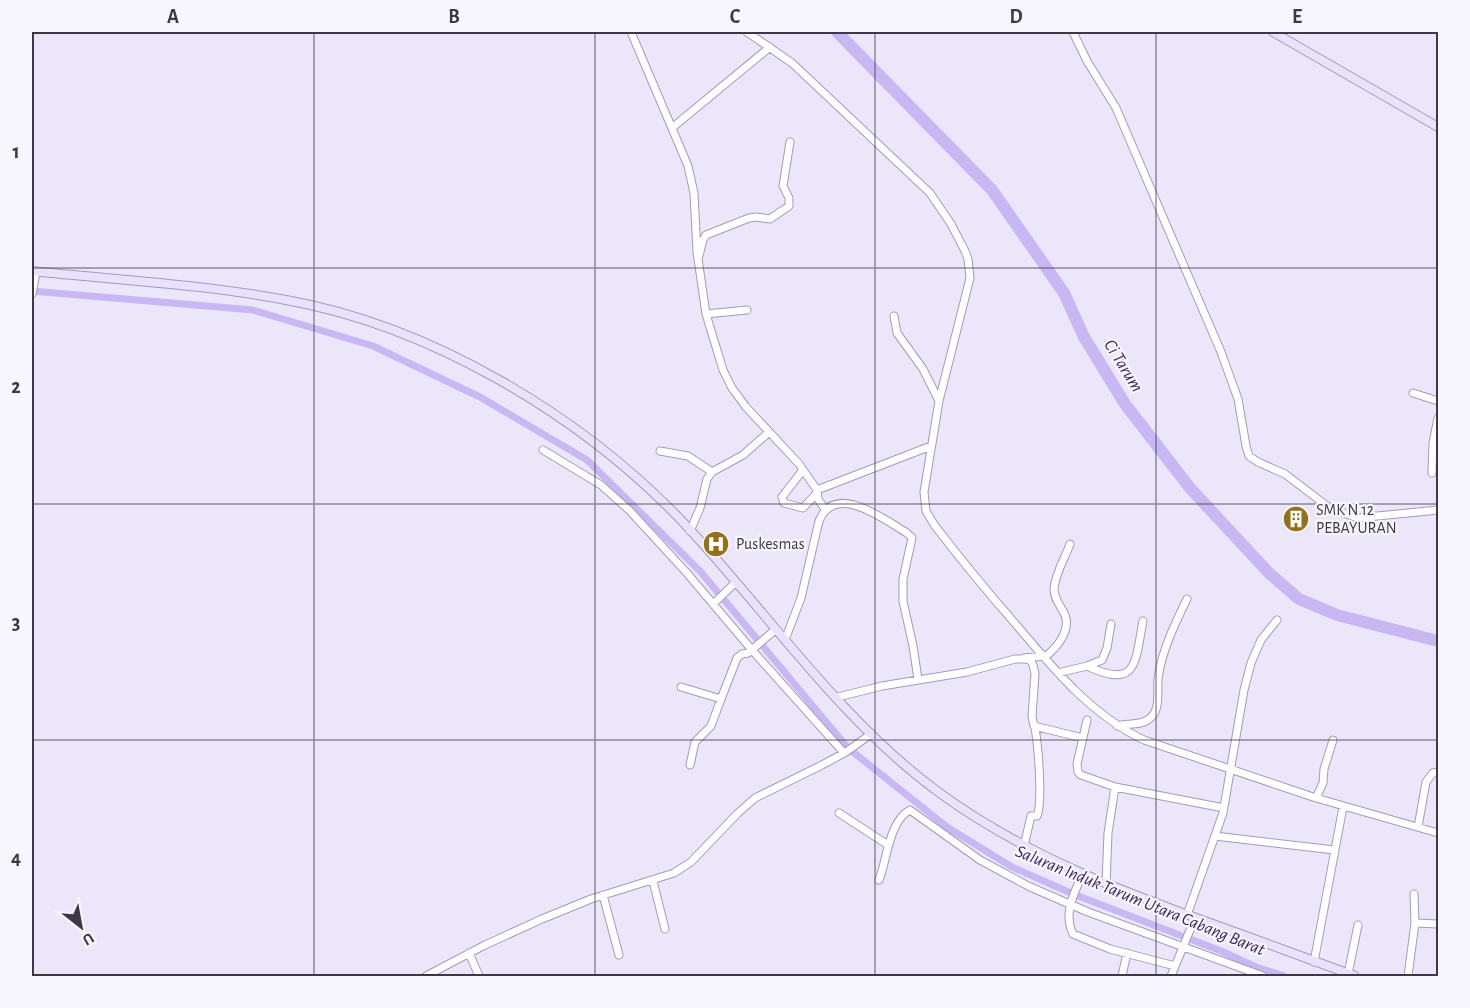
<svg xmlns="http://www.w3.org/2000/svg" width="1470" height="1008" viewBox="0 0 1470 1008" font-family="'Alegreya Sans',sans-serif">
<rect width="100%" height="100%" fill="#ece6fb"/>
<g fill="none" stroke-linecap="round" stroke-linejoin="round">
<path stroke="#c9b7f4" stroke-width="7" d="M32,291l221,19 120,36 107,51 107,63 113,111 148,177 99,79 65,40 61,27 148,57 35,16 28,9"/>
<path stroke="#c9b7f4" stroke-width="12" d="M837,32l155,158 72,103 20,44 41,67 65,84 79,85 30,26 38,16 101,26"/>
<defs>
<path id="minor" d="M631,32l57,134 6,27 3,59 9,62 17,56 9,18 14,19 53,57 18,26 114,-44
M747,32l45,31 138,130 21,31 14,27 3,8 2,19 -31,123 -15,91 2,19 9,15c27,35 55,69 84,102 36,43 74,88 125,112l172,58 122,35
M1073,32l14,29 29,47 105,244 17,47 8,47 3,10 9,6 27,12 42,32 30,12 81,-8
M673,127l97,-80
M699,256l4,-16 3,-5 43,-17 7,-1 14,2 19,-13v-8l-6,-12 7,-44
M32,294l4,-22
M706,314l41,-4
M894,316l3,17 26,36 16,32
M1413,393l25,8
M543,450l58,35 28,25 57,62 66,78 92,103
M660,451l28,5 24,16
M803,470l-21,27 2,6 19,5 14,-15
M1432,473l1,-30 5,-25
M817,490l1,9 7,10
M690,531l10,-23 7,-29 5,-7 31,-17 25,-22
M713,604l22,-21
M785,640l16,-42 18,-77c16,-40 66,-1 88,12l5,5 -9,41v22l10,45 5,33
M1024,658l22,-2c13,-10 27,-29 17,-45 -4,-7 -9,-13 -9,-22 1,-15 11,-31 16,-45
M1087,666c51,24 48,-4 56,-45
M1058,673l29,-7 15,-6 5,-12 4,-24
M681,687l40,12 16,-41 5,-4 6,-1 28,-24
M838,697l44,-11 85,-14 48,-13h10l5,1 3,5 2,9 -3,42 2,10 49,12
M1087,720l-10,44 1,8 3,3 34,12 109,21
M1117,726c10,-3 24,0 32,-7 12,-8 8,-27 9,-40 4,-29 16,-53 29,-80
M690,765l5,-23 16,-16 10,-27
M1316,798l7,-15 1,-14 9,-29
M839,813l49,32
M1418,827l8,-45 7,-9 5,-1
M1215,836l119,14
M1024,846l7,-30h6c6,-14 1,-71 -2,-88
M1082,875c-8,19 -19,38 -9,59l37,15 65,17
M879,880c8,-20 10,-59 31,-70l70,50 48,26 60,26 175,64
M653,881l12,48
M1106,884l2,-51 7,-46
M1414,894l1,29
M603,895l16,60
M1187,915l36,-102 21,-123 7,-27 10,-23 16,-20
M469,953l10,23
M1314,962l29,-155
M1348,974l10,-49
M426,976l59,-31 57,-26 49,-20 83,-26 17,-11 46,-48 18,-16 67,-33 24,-13 25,-18
M1122,976l5,-23
M1171,976l24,-58
M1408,976l7,-53 23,1"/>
<path id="major" d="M1273,32l165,95
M32,271c84,9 170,13 254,29 145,26 294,115 395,220 85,90 156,197 256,271 92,68 195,104 301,142 39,14 78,29 117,43"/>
</defs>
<use href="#minor" stroke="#a49abb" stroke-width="9"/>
<use href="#major" stroke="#a39abb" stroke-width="10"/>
<use href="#minor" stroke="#fff" stroke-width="7"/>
<use href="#major" stroke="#e9e2fc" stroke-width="8"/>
</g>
<path fill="none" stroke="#3c3846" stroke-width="1.5" stroke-opacity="0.55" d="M314,32v944M595,32v944M875,32v944M1156,32v944M32,268h1406M32,504h1406M32,740h1406"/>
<defs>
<symbol id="building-disc" viewBox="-11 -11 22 22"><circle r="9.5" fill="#937118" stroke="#f8f6fd"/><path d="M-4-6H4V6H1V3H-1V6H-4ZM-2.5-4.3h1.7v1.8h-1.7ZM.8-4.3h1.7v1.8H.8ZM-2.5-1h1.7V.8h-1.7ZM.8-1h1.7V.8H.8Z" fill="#fff"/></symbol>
<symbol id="hospital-disc" viewBox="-11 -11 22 22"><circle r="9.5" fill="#937118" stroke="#f8f6fd"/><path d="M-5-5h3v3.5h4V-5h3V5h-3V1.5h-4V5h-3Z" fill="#fff"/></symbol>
</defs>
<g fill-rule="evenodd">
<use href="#building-disc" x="1281" y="504" width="30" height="30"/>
<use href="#hospital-disc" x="701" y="529" width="30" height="30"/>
</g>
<g text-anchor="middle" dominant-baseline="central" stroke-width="4.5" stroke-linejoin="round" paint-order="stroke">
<g font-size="16" fill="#3c3846" stroke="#f8f6fd" text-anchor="start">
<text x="1316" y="510">SMK N 12<tspan x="1316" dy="18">PEBAYURAN</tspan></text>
<text x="736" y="544">Puskesmas</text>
</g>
<g font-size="18" font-style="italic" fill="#3f2369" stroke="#f8f6fd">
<text transform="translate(1123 366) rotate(58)">Ci Tarum</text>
<text transform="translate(1140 901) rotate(22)">Saluran Induk Tarum Utara Cabang Barat</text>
</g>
</g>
<rect width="1470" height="1008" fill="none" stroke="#f8f6fd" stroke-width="66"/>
<g transform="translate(81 927) rotate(149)" stroke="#f8f6fd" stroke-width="4.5" paint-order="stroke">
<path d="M0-4.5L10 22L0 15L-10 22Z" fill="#3c3846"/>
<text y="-9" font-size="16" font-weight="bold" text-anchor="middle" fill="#3c3846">U</text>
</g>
<rect x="33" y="33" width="1404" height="942" fill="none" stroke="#3c3846" stroke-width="2"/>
<g font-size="20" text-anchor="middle" font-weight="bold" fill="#3c3846">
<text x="173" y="23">A</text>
<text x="454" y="23">B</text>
<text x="735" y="23">C</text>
<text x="1016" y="23">D</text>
<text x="1297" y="23">E</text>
<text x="16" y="158">1</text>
<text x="16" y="393">2</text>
<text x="16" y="629">3</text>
<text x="16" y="864">4</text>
</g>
</svg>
